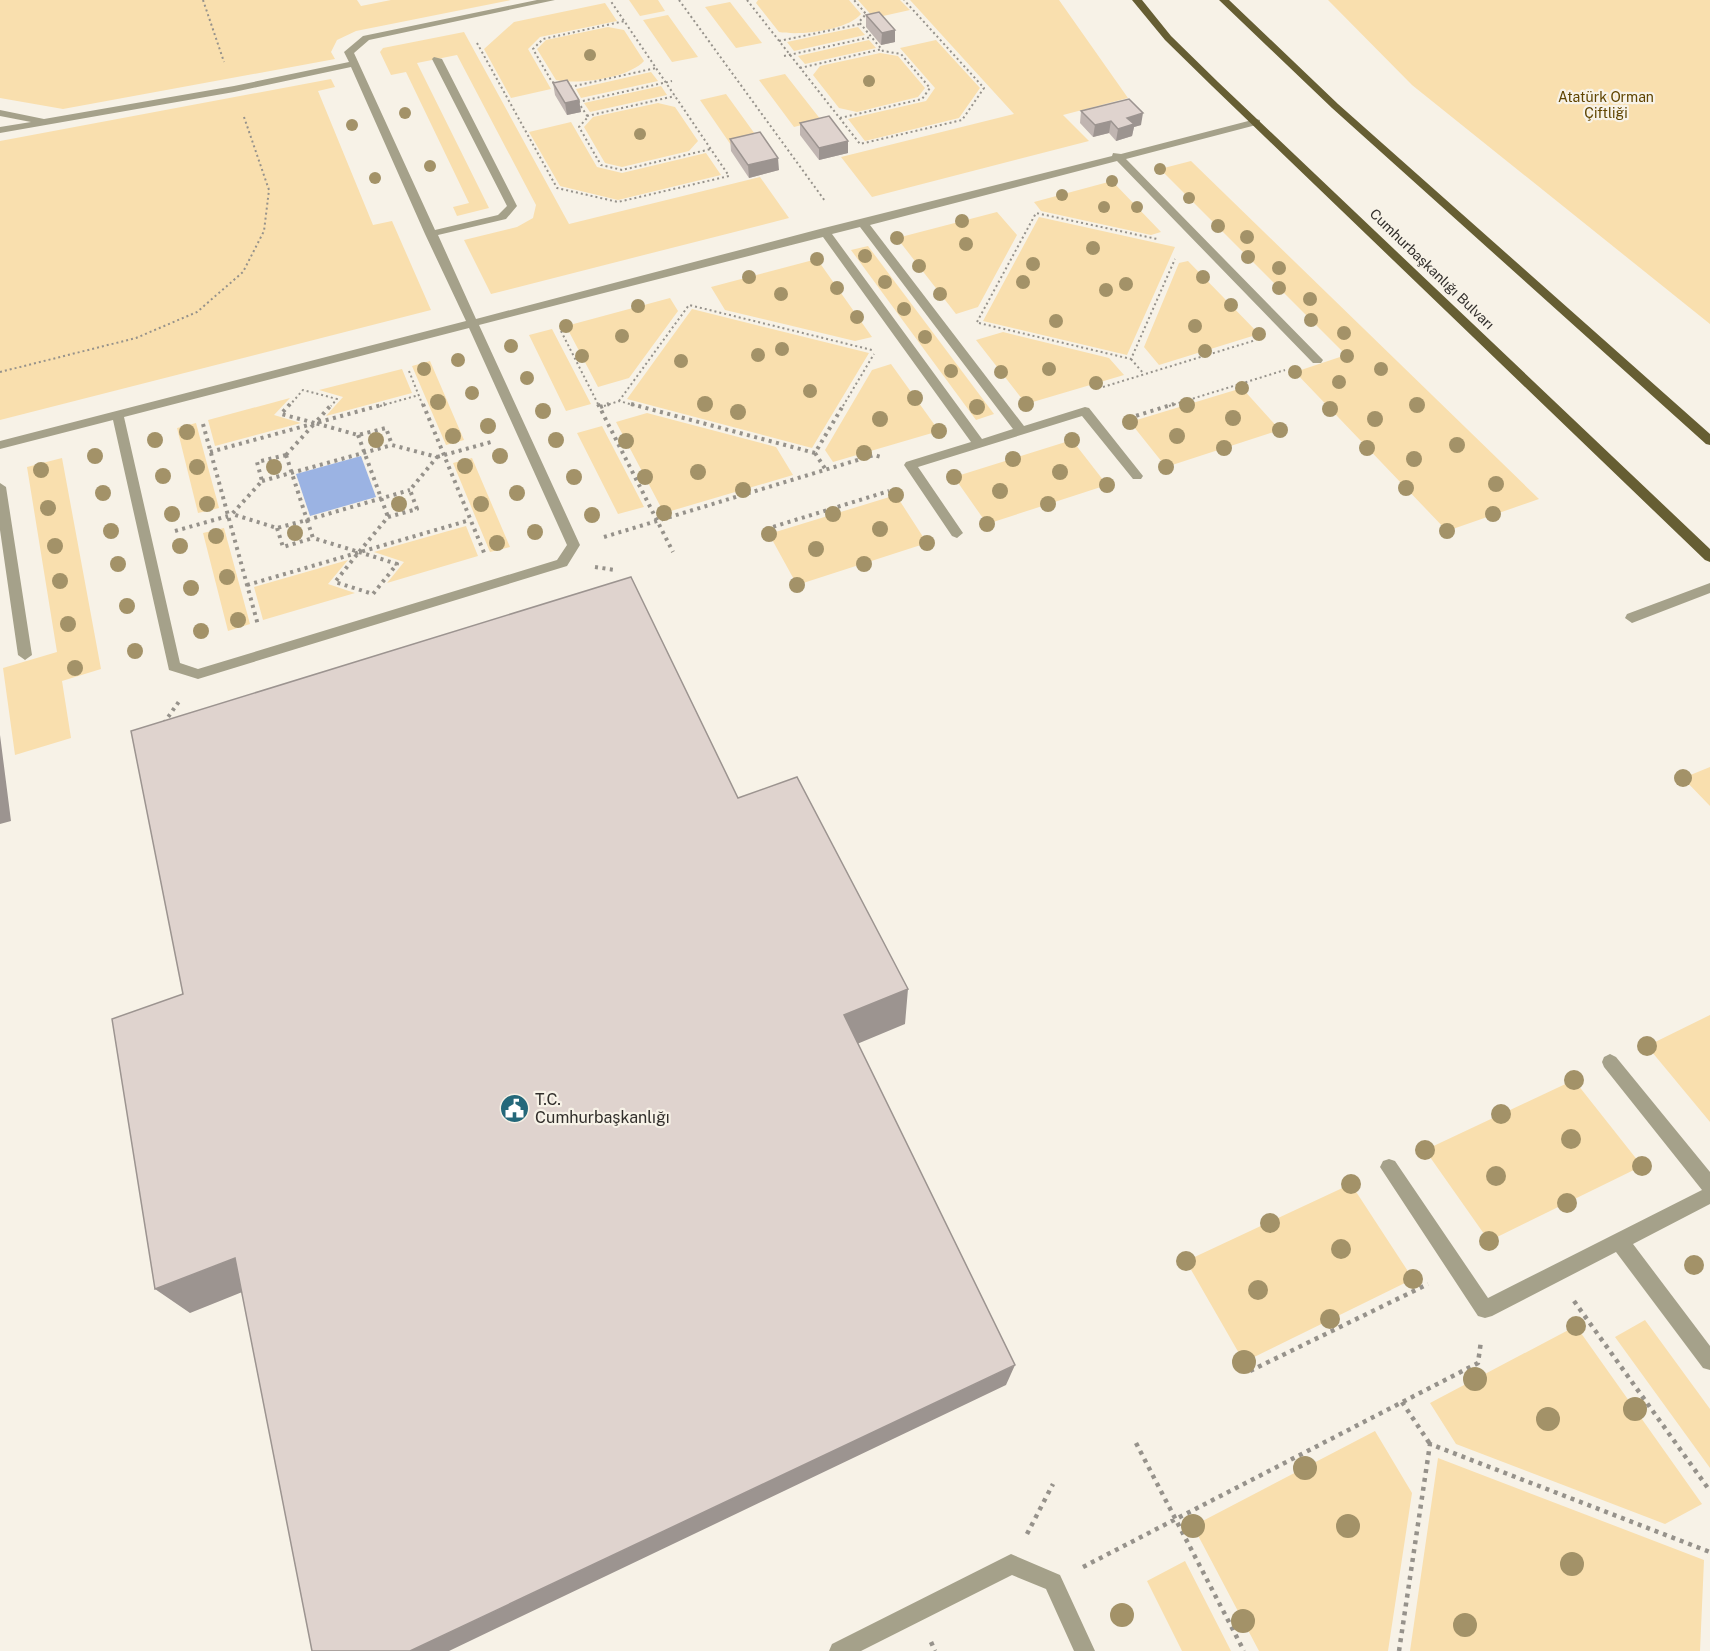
<svg xmlns="http://www.w3.org/2000/svg" width="1710" height="1651" viewBox="0 0 1710 1651" font-family="'Public Sans',sans-serif">
<rect width="100%" height="100%" fill="#f7f2e7"/>
<path fill="#f9dfae" d="M0,0h357l4,6 30,-6h120l-155,31 -19,9 -6,12 4,7 -272,50 -63,-11z
M629,0h29l7,11 -25,5z
M758,0h91l12,14c-13,16 -61,22 -82,18l-23,-29z
M858,0h42l10,10 -36,8z
M910,0h149l69,98 -65,17 26,26 -217,56 -31,-40 173,-43z
M1328,0h382v324l-298,-239z
M730,2l32,41 -26,5 -31,-41z
M605,3l12,18 -77,16 -12,12 23,40 -40,9 -27,-49 30,-27z
M668,15l30,42 -26,5 -29,-42z
M608,27l16,3 20,31c-15,17 -66,24 -88,19l-19,-31 9,-9z
M858,27l7,8 -71,16 -7,-9z
M464,32l105,192 191,-47 29,41 -298,76 -27,-54 53,-13 16,-9 3,-13 -79,-150 -40,8 72,145 -32,8 -4,-9 16,-4 -63,-131 -15,3 -11,-23 3,-4z
M869,40l7,8 -71,16 -7,-8z
M936,40l44,48 -21,30 -94,23 -17,-22 78,-18 9,-13 -35,-40z
M880,53l18,3 27,32 -7,9 -61,15 -18,-4 -26,-33 7,-9z
M651,72l7,9 -77,17 -5,-9z
M785,74l36,46 -27,7 -35,-47z
M331,79l4,8 -17,4 55,134 19,-4 39,89 -431,110v-279z
M661,86l6,9 -77,17 -6,-9z
M726,94l34,47 -27,7 -33,-48z
M658,103l17,4 23,34 -9,10 -67,16 -17,-4 -21,-36 9,-10z
M571,122l26,45 25,6 84,-20 15,22 -103,25 -58,-14 -31,-54z
M1191,161l348,338 -92,32 -152,-159 51,-17 -186,-186z
M1112,181l49,51 -10,3 -110,-24 -7,-9z
M997,212l20,23 -39,72 -22,7 -59,-76z
M1039,217l136,30 -48,108 -144,-34z
M868,246l126,168 -18,6 -125,-170z
M817,259l55,78 -17,4 -130,-31 -14,-23z
M1188,261l71,73 -100,31 -15,-18 35,-84z
M670,298l8,13 -49,67 -31,9 -32,-61z
M692,309l177,44 -57,95 -185,-49z
M552,329l39,75 -25,7 -37,-76z
M1003,332l106,26 15,17 -98,29 -50,-64z
M430,361l34,79 -18,5 -34,-79z
M891,364l48,67 -106,31 -8,-12 47,-80z
M402,369l10,24 -86,23 17,-19 -24,-7z
M1242,388l38,42 -114,37 -36,-45z
M290,398l-16,17 27,8 -86,23 -7,-26z
M647,413l129,34 17,28 -129,38 -48,-91z
M196,423l23,85 -21,5 -21,-85z
M602,426l42,81 -26,7 -41,-81z
M1072,440l35,45 -120,39 -33,-47z
M62,458l39,211 -39,12 9,57 -56,17 -12,-87 54,-16 -30,-185z
M472,458l38,89 -20,5 -37,-89z
M896,495l31,48 -130,42 -28,-51z
M466,526l12,30 -91,27 17,-21 -30,-10z
M224,528l26,96 -22,7 -25,-98z
M348,560l-20,24 27,9 -92,27 -9,-33z
M1710,767v39l-27,-28z
M1710,1015v107l-63,-76z
M1574,1080l68,86 -153,75 -64,-91z
M1351,1184l62,95 -169,83 -58,-101z
M1645,1320l65,89v59l-95,-131z
M1576,1326l126,178 -37,20 -209,-80 -26,-41z
M1375,1431l37,62 -24,158h-129l-66,-125z
M1438,1458l266,102 -4,91h-290z
M1185,1561l46,90h-49l-35,-70z"/>
<path fill="#9bb3e3" d="M361,456l15,41 -66,19 -14,-42z"/>
<g fill="none" stroke-linecap="round" stroke-linejoin="round">
<path stroke="#96928b" stroke-width="2" stroke-dasharray="2 3" stroke-linecap="butt" d="M203,0l21,62
M679,0l146,201
M747,0l113,144 102,-24 22,-32 -80,-88
M779,41l81,-17
M477,43l80,145 61,14 111,-26 -119,-176
M784,56l87,-19
M800,68l82,-19
M559,84l-7,-2 -19,-33 10,-10 82,-18
M570,87l86,-19
M578,102l10,15 -9,10 22,38 21,5 89,-21
M578,102l94,-21
M587,116l88,-20
M840,118l82,-19 8,-11 -29,-34 -18,-3 -24,-29 7,-8 -12,-14
M977,322l59,-109 121,26
M979,323l152,36 44,-100
M561,331l38,75
M1131,359l13,15
M409,371l14,35
M0,372l136,-34 61,-26 46,-40 21,-41 5,-41 -25,-73
M1103,387l153,-47
M619,401l70,-96 183,45
M289,406l14,-16 34,9 -6,7
M380,406l39,-11
M604,406l15,-5 18,5
M843,406l31,-52
M1169,406l116,-36"/>
<path stroke="#96928b" stroke-width="4" stroke-dasharray="3 4.5" stroke-linecap="butt" d="M290,404l-9,10 34,9 17,-19
M423,404l62,151
M598,404l75,148
M631,404l184,49 29,-49
M600,407l9,-3
M1129,418l45,-14
M203,424l55,201
M358,435l30,82
M210,452l175,-48
M815,453l11,17
M286,455l21,65
M286,455l-29,7 5,19 -30,33 45,14 30,-8
M286,455l29,-32 43,12 28,-7 6,17 45,12 -27,33
M437,457l54,-15
M262,481l130,-36
M307,520l6,18 46,14 29,-35 29,-8 -7,-19
M307,520l103,-30
M277,528l6,19 30,-9
M766,529l123,-38
M175,531l53,-15
M604,537l270,-82 7,2
M359,552l38,12 -24,30 -38,-12z
M595,567l20,3
M247,585l223,-65
M164,723l16,-23"/>
<path stroke="#96928b" stroke-width="4.5" stroke-dasharray="4 5" stroke-linecap="butt" d="M1574,1301l136,190
M1250,1371l178,-87
M1402,1402l28,42
M1136,1443l108,208
M1027,1534l26,-50
M1083,1567l395,-204 3,-22
M931,1642l4,9
M1399,1651l31,-207 280,108"/>
<path fill="#a5a18a" fill-rule="evenodd" d="M537,0h18l-186,40 -15,13 81,177 63,-15 9,-9 -75,-147 2,-2 8,2 75,147 -11,13 -68,16 38,84 344,-90 292,-73 1,-3 8,1 135,-35 4,1v4l-134,35 197,201 -2,3h-8l-196,-202 -247,64 154,201 61,-19 4,1 54,68 -2,3h-8l-51,-63 -164,51 45,66 -6,5 -5,-2 -48,-71 2,-3 65,-20 -148,-205 -344,88 101,220 -13,21 -369,113 -29,-9 -56,-250 -113,29v-8l466,-120 -41,-87 -74,-167 -117,25 -234,41v-6l31,-5 -31,-6v-6l44,9 190,-33 115,-24 -5,-10 19,-16zM860,227l153,202 -31,10 -150,-205zM469,328l98,217 -10,15 -359,109 -18,-6 -56,-246z
M0,483l6,4 26,168 -7,5 -7,-5 -18,-125z
M1710,583v10l-78,30 -7,-5 2,-4z
M1610,1054l6,3 94,115v32l-77,40 77,102v24l-7,-2 -87,-116 -124,64 -7,2 -7,-2 -98,-149 3,-6 6,-2 6,2 93,137 214,-108 -98,-123 -2,-5 2,-5z
M1011,1554l49,21 35,76h-21l-28,-62 -34,-14 -151,76h-32l3,-7z"/>
<path fill="#665e33" fill-rule="evenodd" d="M1132,0h10l29,36 47,46 492,467v13l-5,-2 -493,-474 -47,-46z
M1219,0h10l109,104 372,330v11l-4,-1 -374,-336z"/>
</g>
<g fill="#a39268">
<circle cx="590" cy="55" r="6"/>
<circle cx="869" cy="81" r="6"/>
<circle cx="405" cy="113" r="6"/>
<circle cx="352" cy="125" r="6"/>
<circle cx="640" cy="134" r="6"/>
<circle cx="430" cy="166" r="6"/>
<circle cx="1160" cy="169" r="6"/>
<circle cx="375" cy="178" r="6"/>
<circle cx="1112" cy="181" r="6"/>
<circle cx="1062" cy="195" r="6"/>
<circle cx="1189" cy="198" r="6"/>
<circle cx="1104" cy="207" r="6"/>
<circle cx="1137" cy="207" r="6"/>
<circle cx="962" cy="221" r="7"/>
<circle cx="1218" cy="226" r="7"/>
<circle cx="1247" cy="237" r="7"/>
<circle cx="897" cy="238" r="7"/>
<circle cx="966" cy="244" r="7"/>
<circle cx="1093" cy="248" r="7"/>
<circle cx="865" cy="256" r="7"/>
<circle cx="1248" cy="257" r="7"/>
<circle cx="817" cy="259" r="7"/>
<circle cx="1033" cy="264" r="7"/>
<circle cx="919" cy="266" r="7"/>
<circle cx="1279" cy="268" r="7"/>
<circle cx="749" cy="277" r="7"/>
<circle cx="1203" cy="277" r="7"/>
<circle cx="885" cy="282" r="7"/>
<circle cx="1023" cy="282" r="7"/>
<circle cx="1126" cy="284" r="7"/>
<circle cx="837" cy="288" r="7"/>
<circle cx="1279" cy="288" r="7"/>
<circle cx="1106" cy="290" r="7"/>
<circle cx="781" cy="294" r="7"/>
<circle cx="940" cy="294" r="7"/>
<circle cx="1310" cy="299" r="7"/>
<circle cx="1231" cy="305" r="7"/>
<circle cx="638" cy="306" r="7"/>
<circle cx="904" cy="309" r="7"/>
<circle cx="857" cy="317" r="7"/>
<circle cx="1311" cy="320" r="7"/>
<circle cx="1056" cy="321" r="7"/>
<circle cx="566" cy="326" r="7"/>
<circle cx="1195" cy="326" r="7"/>
<circle cx="1344" cy="333" r="7"/>
<circle cx="1259" cy="334" r="7"/>
<circle cx="622" cy="336" r="7"/>
<circle cx="925" cy="337" r="7"/>
<circle cx="511" cy="346" r="7"/>
<circle cx="782" cy="349" r="7"/>
<circle cx="1205" cy="351" r="7"/>
<circle cx="758" cy="355" r="7"/>
<circle cx="582" cy="356" r="7"/>
<circle cx="1347" cy="356" r="7"/>
<circle cx="458" cy="360" r="7"/>
<circle cx="681" cy="361" r="7"/>
<circle cx="424" cy="369" r="7"/>
<circle cx="1049" cy="369" r="7"/>
<circle cx="1381" cy="369" r="7"/>
<circle cx="951" cy="371" r="7"/>
<circle cx="1001" cy="372" r="7"/>
<circle cx="1295" cy="372" r="7"/>
<circle cx="527" cy="378" r="7"/>
<circle cx="1339" cy="382" r="7"/>
<circle cx="1096" cy="383" r="7"/>
<circle cx="1242" cy="388" r="7"/>
<circle cx="810" cy="391" r="7"/>
<circle cx="472" cy="393" r="7"/>
<circle cx="915" cy="398" r="8"/>
<circle cx="438" cy="402" r="8"/>
<circle cx="705" cy="404" r="8"/>
<circle cx="1026" cy="404" r="8"/>
<circle cx="1187" cy="405" r="8"/>
<circle cx="1417" cy="405" r="8"/>
<circle cx="977" cy="407" r="8"/>
<circle cx="1330" cy="409" r="8"/>
<circle cx="543" cy="411" r="8"/>
<circle cx="738" cy="412" r="8"/>
<circle cx="1233" cy="418" r="8"/>
<circle cx="880" cy="419" r="8"/>
<circle cx="1375" cy="419" r="8"/>
<circle cx="1130" cy="422" r="8"/>
<circle cx="488" cy="426" r="8"/>
<circle cx="1280" cy="430" r="8"/>
<circle cx="939" cy="431" r="8"/>
<circle cx="187" cy="432" r="8"/>
<circle cx="453" cy="436" r="8"/>
<circle cx="1177" cy="436" r="8"/>
<circle cx="155" cy="440" r="8"/>
<circle cx="376" cy="440" r="8"/>
<circle cx="556" cy="440" r="8"/>
<circle cx="1072" cy="440" r="8"/>
<circle cx="626" cy="441" r="8"/>
<circle cx="1457" cy="445" r="8"/>
<circle cx="1224" cy="448" r="8"/>
<circle cx="1367" cy="448" r="8"/>
<circle cx="864" cy="453" r="8"/>
<circle cx="95" cy="456" r="8"/>
<circle cx="500" cy="456" r="8"/>
<circle cx="1013" cy="459" r="8"/>
<circle cx="1414" cy="459" r="8"/>
<circle cx="465" cy="466" r="8"/>
<circle cx="197" cy="467" r="8"/>
<circle cx="274" cy="467" r="8"/>
<circle cx="1166" cy="467" r="8"/>
<circle cx="41" cy="470" r="8"/>
<circle cx="698" cy="472" r="8"/>
<circle cx="1060" cy="472" r="8"/>
<circle cx="163" cy="476" r="8"/>
<circle cx="574" cy="477" r="8"/>
<circle cx="645" cy="477" r="8"/>
<circle cx="954" cy="477" r="8"/>
<circle cx="1496" cy="484" r="8"/>
<circle cx="1107" cy="485" r="8"/>
<circle cx="1406" cy="488" r="8"/>
<circle cx="743" cy="490" r="8"/>
<circle cx="1000" cy="491" r="8"/>
<circle cx="103" cy="493" r="8"/>
<circle cx="517" cy="493" r="8"/>
<circle cx="896" cy="495" r="8"/>
<circle cx="207" cy="504" r="8"/>
<circle cx="399" cy="504" r="8"/>
<circle cx="481" cy="504" r="8"/>
<circle cx="1048" cy="504" r="8"/>
<circle cx="48" cy="508" r="8"/>
<circle cx="664" cy="513" r="8"/>
<circle cx="172" cy="514" r="8"/>
<circle cx="833" cy="514" r="8"/>
<circle cx="1493" cy="514" r="8"/>
<circle cx="592" cy="515" r="8"/>
<circle cx="987" cy="524" r="8"/>
<circle cx="880" cy="529" r="8"/>
<circle cx="111" cy="531" r="8"/>
<circle cx="1447" cy="531" r="8"/>
<circle cx="535" cy="532" r="8"/>
<circle cx="295" cy="533" r="8"/>
<circle cx="769" cy="534" r="8"/>
<circle cx="216" cy="536" r="8"/>
<circle cx="497" cy="543" r="8"/>
<circle cx="927" cy="543" r="8"/>
<circle cx="55" cy="546" r="8"/>
<circle cx="180" cy="546" r="8"/>
<circle cx="816" cy="549" r="8"/>
<circle cx="118" cy="564" r="8"/>
<circle cx="864" cy="564" r="8"/>
<circle cx="227" cy="577" r="8"/>
<circle cx="60" cy="581" r="8"/>
<circle cx="797" cy="585" r="8"/>
<circle cx="191" cy="588" r="8"/>
<circle cx="127" cy="606" r="8"/>
<circle cx="238" cy="620" r="8"/>
<circle cx="68" cy="624" r="8"/>
<circle cx="201" cy="631" r="8"/>
<circle cx="135" cy="651" r="8"/>
<circle cx="75" cy="668" r="8"/>
<circle cx="1683" cy="778" r="9"/>
<circle cx="1647" cy="1046" r="10"/>
<circle cx="1574" cy="1080" r="10"/>
<circle cx="1501" cy="1114" r="10"/>
<circle cx="1571" cy="1139" r="10"/>
<circle cx="1425" cy="1150" r="10"/>
<circle cx="1642" cy="1166" r="10"/>
<circle cx="1496" cy="1176" r="10"/>
<circle cx="1351" cy="1184" r="10"/>
<circle cx="1567" cy="1203" r="10"/>
<circle cx="1270" cy="1223" r="10"/>
<circle cx="1489" cy="1241" r="10"/>
<circle cx="1341" cy="1249" r="10"/>
<circle cx="1186" cy="1261" r="10"/>
<circle cx="1694" cy="1265" r="10"/>
<circle cx="1413" cy="1279" r="10"/>
<circle cx="1258" cy="1290" r="10"/>
<circle cx="1330" cy="1319" r="10"/>
<circle cx="1576" cy="1326" r="10"/>
<circle cx="1244" cy="1362" r="12"/>
<circle cx="1475" cy="1379" r="12"/>
<circle cx="1635" cy="1409" r="12"/>
<circle cx="1548" cy="1419" r="12"/>
<circle cx="1305" cy="1468" r="12"/>
<circle cx="1193" cy="1526" r="12"/>
<circle cx="1348" cy="1526" r="12"/>
<circle cx="1572" cy="1564" r="12"/>
<circle cx="1122" cy="1615" r="12"/>
<circle cx="1243" cy="1621" r="12"/>
<circle cx="1465" cy="1625" r="12"/>
</g>
<path fill="#c0b5b1" d="M866,15l29,15v12l-14,3 -15,-18z
M553,83l26,17 2,12 -14,3 -12,-20z
M1081,111l60,14 -7,2 -2,9 -16,5 -7,-8 -16,4 -13,-14z
M800,123l48,30 -29,7 -19,-25z
M730,139l49,31 -30,8 -18,-27z"/>
<path fill="#9c9490" d="M895,30v12l-14,3 1,-12z
M579,100l2,12 -14,3 -2,-12z
M1143,113l-2,12 -7,2 -2,9 -16,5 2,-12 9,-11z
M1111,121l-2,12 -16,4 2,-12z
M848,141v12l-29,7v-12z
M778,158l1,12 -30,8 -1,-13z
M0,735l11,86 -11,3z
M908,989l-3,35 -60,25 -1,-34z
M235,1258l30,25 -75,30 -35,-24z
M1015,1365l-9,20 -557,266h-39z"/>
<path fill="#dfd3ce" stroke="#9c9490" stroke-width="1.5" d="M879,12l16,18 -13,3 -16,-18z
M567,80l12,20 -14,3 -12,-20z
M1129,99l14,14 -16,5 7,6 -16,5 -7,-8 -16,4 -14,-14z
M829,116l19,25 -29,7 -19,-25z
M760,132l18,26 -30,7 -18,-26z
M631,577l107,221 59,-21 111,212 -64,26 171,350 -605,286h-98l-77,-393 -80,31 -43,-270 71,-25 -52,-263z"/>
<defs>
<symbol id="civic-disc" viewBox="-11 -11 22 22"><circle r="9.5" fill="#24687a" stroke="#f7f2e7"/><path d="M-.6-6.5H3V-4.5H.6V-3L4-1V1h2V6H-6V1h2V-1L-.6-3ZM-1.2 2.5V6h2.4V2.5Z" fill="#fff"/></symbol>
</defs>
<g fill-rule="evenodd">
<use href="#civic-disc" x="498" y="1092" width="33" height="33"/>
</g>
<g text-anchor="middle" dominant-baseline="central" stroke-width="4.5" stroke-linejoin="round" paint-order="stroke">
<g font-size="14" fill="#5f4401" stroke="#f7f2e7">
<text x="1606" y="97">Atatürk Orman<tspan x="1606" dy="16">Çiftliği</tspan></text>
</g>
<g font-size="14" fill="#312e2b" stroke="#f7f2e7">
<text transform="translate(1432 269) rotate(44)">Cumhurbaşkanlığı Bulvarı</text>
</g>
<g font-size="16" fill="#312e2b" stroke="#f7f2e7" text-anchor="start">
<text x="535" y="1099">T.C.<tspan x="535" dy="18">Cumhurbaşkanlığı</tspan></text>
</g>
</g>
</svg>
